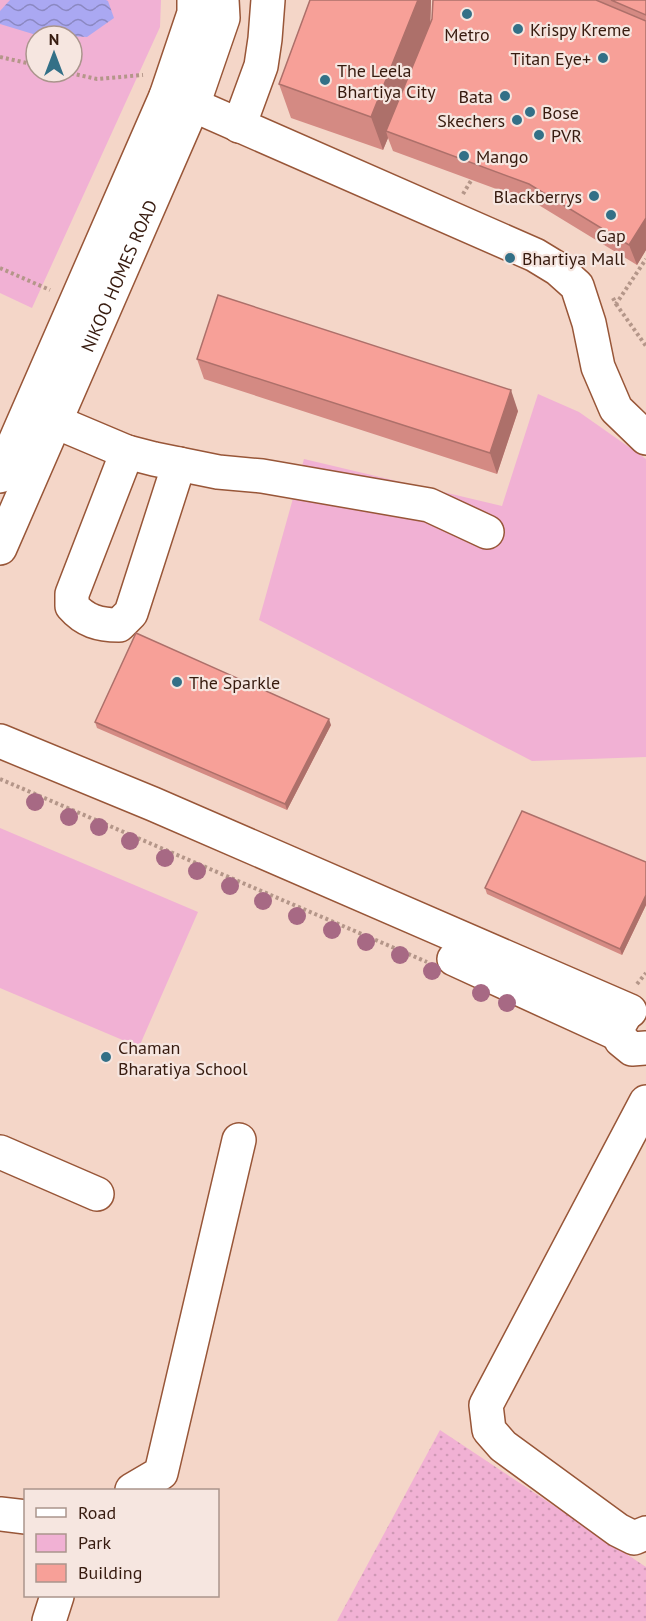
<svg xmlns="http://www.w3.org/2000/svg" width="646" height="1621" viewBox="0 0 646 1621" font-family="'PT Sans',sans-serif">
<defs>
<pattern id="grass-dots" width="8" height="8" patternUnits="userSpaceOnUse" patternTransform="scale(1.5)"><rect width="8" height="8" fill="#f1b1d4"/><path d="M2 2h.1M6 6h.1" fill="none" stroke="#cf98b5" stroke-width="1.8" stroke-linecap="round"/></pattern>
<pattern id="water-waves" width="16" height="10" patternUnits="userSpaceOnUse" patternTransform="scale(1.5)"><rect width="16" height="10" fill="#aaa8f2"/><path d="M0 5q4-4 8 0t8 0" fill="none" stroke="#8b88c2"/></pattern>
</defs>
<rect width="100%" height="100%" fill="#f4d6c8"/>
<path fill="url(#grass-dots)" d="M440,1430l206,137v54h-309z"/>
<path fill="#f1b1d4" fill-rule="evenodd" d="M0,0h161l-1,27 -128,281 -32,-15zM36,36h36v36h-36z
M538,394l41,18 67,47v298l-114,4 -273,-141 45,-161 198,47z
M0,828l198,84 -59,135 -139,-59z"/>
<path fill="url(#water-waves)" d="M10,0h96l2,1 6,17 -27,19 -54,-3 -33,-10v-13z"/>
<g fill="none" stroke-linecap="round" stroke-linejoin="round">
<defs>
<g id="minor">
<path d="M166,96l27,9 342,150 23,14 19,17 12,37 9,44 18,42 30,29"/>
<path d="M239,126l22,-60 4,-27 3,-39"/>
<path d="M37,414l90,38 27,7 64,13 44,4 167,29 58,27"/>
<path d="M127,452l-55,142v12c13,15 27,19 47,19l12,-12 48,-149"/>
<path d="M0,476l166,-380 28,-83v-13"/>
<path id="s1" d="M0,548l193,-443 30,-87 -1,-18"/>
<path d="M0,741l153,63 477,207"/>
<path d="M454,959l164,75"/>
<path d="M625,1015l-7,12 3,13 11,9 14,-1"/>
<path d="M646,1102l-160,303 3,25 14,16 115,84 16,8 12,-5"/>
<path d="M0,1152l97,42"/>
<path d="M132,1490l29,-17 78,-333"/>
<path d="M0,1514l26,3"/>
<path d="M49,1621l8,-25"/>
</g>
</defs>
<use href="#minor" stroke="#985638" stroke-width="36"/>
<path stroke="#b49689" stroke-width="4" stroke-dasharray="3 3" stroke-linecap="butt" d="M0,57l36,8
M65,72l32,7 46,-4
M463,194l9,-15
M0,268l50,22
M613,298l3,6 30,-45
M616,304l30,42
M0,779l427,183
M637,984l9,-11"/>
<use href="#minor" stroke="#fff" stroke-width="33"/>
</g>
<g fill="#a76984">
<circle cx="35" cy="802" r="9"/>
<circle cx="69" cy="817" r="9"/>
<circle cx="99" cy="827" r="9"/>
<circle cx="130" cy="841" r="9"/>
<circle cx="165" cy="858" r="9"/>
<circle cx="197" cy="871" r="9"/>
<circle cx="230" cy="886" r="9"/>
<circle cx="263" cy="901" r="9"/>
<circle cx="297" cy="916" r="9"/>
<circle cx="332" cy="930" r="9"/>
<circle cx="366" cy="942" r="9"/>
<circle cx="400" cy="955" r="9"/>
<circle cx="432" cy="971" r="9"/>
<circle cx="481" cy="993" r="9"/>
<circle cx="507" cy="1003" r="9"/>
</g>
<path fill="#d48a83" d="M310,0h121l-1,24 2,-5 1,-19h213v250l-9,15 -100,-61 -144,-53 -5,-13 -5,12 -92,-32 -12,-34z
M197,359l321,52 -21,63 -293,-95z
M95,722l236,3 -44,85 -190,-82z
M646,862v43l-24,50 -135,-61 -2,-6z"/>
<path fill="#ad706a" d="M418,0h13l-1,35 -44,96 2,7 -5,12 -12,-33z
M646,218v32l-9,15 -8,-20z
M511,390l7,21 -21,63 -7,-21z
M329,719l2,6 -44,85 -2,-6z
M646,895v10l-24,50 -2,-6z"/>
<path fill="#f7a098" stroke="#ad706a" stroke-width="1.5" d="M310,0h108l-47,117 -92,-33z
M433,0h163l50,21v197l-17,27 -100,-61 -143,-53 46,-112z
M611,0h35v15z
M218,295l293,95 -21,63 -293,-94z
M136,633l193,86 -44,85 -190,-82z
M522,811l124,51v33l-26,54 -135,-61z"/>
<g fill="#337087" stroke="#f6e6e0" stroke-width="2">
<circle cx="467" cy="14" r="6"/>
<circle cx="518" cy="29" r="6"/>
<circle cx="603" cy="58" r="6"/>
<circle cx="325" cy="80" r="6"/>
<circle cx="505" cy="96" r="6"/>
<circle cx="530" cy="112" r="6"/>
<circle cx="517" cy="120" r="6"/>
<circle cx="539" cy="135" r="6"/>
<circle cx="464" cy="156" r="6"/>
<circle cx="594" cy="196" r="6"/>
<circle cx="611" cy="215" r="6"/>
<circle cx="510" cy="258" r="6"/>
<circle cx="177" cy="682" r="6"/>
<circle cx="106" cy="1057" r="6"/>
</g>
<g text-anchor="middle" dominant-baseline="central" stroke-width="4.5" stroke-linejoin="round" paint-order="stroke">
<g font-size="18" fill="#371b0f" stroke="#f6e6e0" text-anchor="start">
<text x="530" y="29">Krispy Kreme</text>
<text x="467" y="34" text-anchor="middle">Metro</text>
<text x="591" y="58" text-anchor="end">Titan Eye+</text>
<text x="337" y="70">The Leela<tspan x="337" dy="21">Bhartiya City</tspan></text>
<text x="493" y="96" text-anchor="end">Bata</text>
<text x="542" y="112">Bose</text>
<text x="505" y="120" text-anchor="end">Skechers</text>
<text x="551" y="135">PVR</text>
<text x="476" y="156">Mango</text>
<text x="582" y="196" text-anchor="end">Blackberrys</text>
<text x="611" y="235" text-anchor="middle">Gap</text>
<text x="522" y="258">Bhartiya Mall</text>
<text x="189" y="682">The Sparkle</text>
<text x="118" y="1047">Chaman<tspan x="118" dy="21">Bharatiya School</tspan></text>
</g>
<g font-size="18" fill="#371b0f" stroke="#f6e6e0">
<text stroke="none"><textPath href="#s1" startOffset="297">NIKOO HOMES ROAD</textPath></text>
</g>
</g>
<rect x="24" y="1489" width="195" height="108" fill="#f6e6e0" stroke="#aa958c" stroke-width="1.5"/>
<rect x="36" y="1508" width="30" height="9" fill="#ffffff" stroke="#aa958c" stroke-width="1.5"/>
<text x="78" y="1519" font-size="18" fill="#371b0f">Road</text>
<rect x="36" y="1534" width="30" height="18" fill="#f1b1d4" stroke="#aa958c" stroke-width="1.5"/>
<text x="78" y="1549" font-size="18" fill="#371b0f">Park</text>
<rect x="36" y="1564" width="30" height="18" fill="#f7a098" stroke="#aa958c" stroke-width="1.5"/>
<text x="78" y="1579" font-size="18" fill="#371b0f">Building</text>
<g transform="translate(54 54)"><circle r="28" fill="#f6e6e0" stroke="#aa958c" stroke-width="1.5"/>
<path d="M0-4.5L10 22L0 15L-10 22Z" fill="#337087"/>
<text y="-9" font-size="16" font-weight="bold" text-anchor="middle" fill="#371b0f">N</text>
</g>
</svg>
